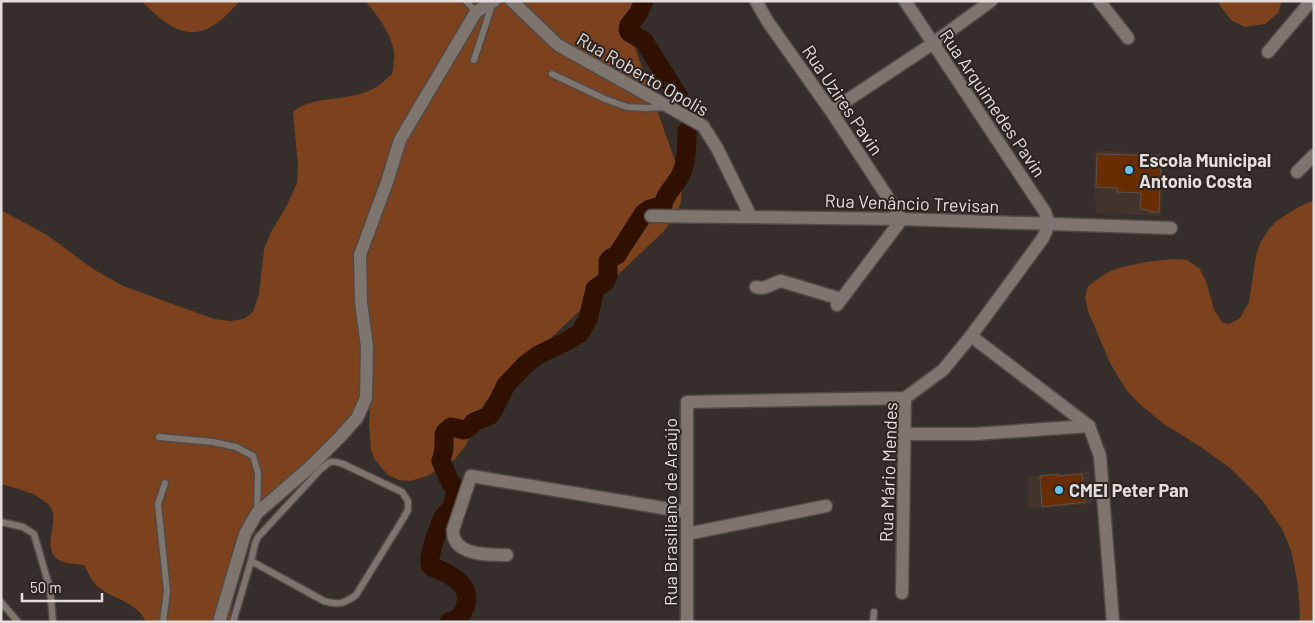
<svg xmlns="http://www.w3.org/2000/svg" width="1315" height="623" viewBox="0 0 1315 623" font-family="Barlow,sans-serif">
<rect width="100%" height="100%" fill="#362e2a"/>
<path fill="#42342c" d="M1096,150l68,4 -3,62 -65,-3 -2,-27z
M1090,471l2,33 -63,5 -2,-33z"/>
<path fill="#7c421e" d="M141,1h99c-8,8 -16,18 -26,24 -30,19 -51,-4 -73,-24z
M365,1h281l-20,21 49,139c10,33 11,43 -12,71l-150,142 -27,27 -9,15 -11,29 -11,14 -28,17 -17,5 -11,-1 -11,-5 -13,-15 -4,-10 -2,-26 1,-15 -97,97 -12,14 -10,16 -16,53 -6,33h-83c-8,-19 -29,-22 -44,-32 -9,-6 -13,-15 -18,-25 -7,-1 -17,-1 -23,-4 -24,-11 3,-42 -13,-57 -13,-12 -31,-15 -47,-20v-274l46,25 46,34 30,17 91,33 16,2 14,-2 9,-7 6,-18 5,-44 6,-16 17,-29 10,-22 1,-18 -5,-53c23,-20 65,-7 90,-30 2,-3 7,-6 9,-8 2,-4 1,-11 2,-16 2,-18 -17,-44 -29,-57z
M1218,1h64l-4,12 -13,11 -20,3 -14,-7 -10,-13z
M1314,200v422h-15l1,-9 -2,-28 -7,-35 -9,-21 -20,-29 -32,-32 -29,-21 -37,-23 -21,-17 -16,-16 -17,-28 -22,-52 -3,-13 3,-12 18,-13 13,-5 27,-6 28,-3 13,1 12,8 7,13 8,29 9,13 6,1 11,-6 9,-16 7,-46 4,-13 9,-14 9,-9 19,-12z"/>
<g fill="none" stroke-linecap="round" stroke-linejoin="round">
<path stroke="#301100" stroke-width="19" d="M644,1l-6,13 -9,11 -1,4 1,3 15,9 35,56 5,14
M449,622c8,-2 12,-5 15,-12 11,-24 -13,-36 -32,-43l-2,-2v-8l4,-16 8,-22 11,-14 3,-15h2l-8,-8 -9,-21 3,-11v-15l1,-3 6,-5 13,3 6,-3 4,-5 15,-6 4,-5 13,-26 20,-21 12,-9 27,-13 15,-9 8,-14 7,-30 11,-8 2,-5v-15l3,-3 6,-3 27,-42 6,-4 13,-4c2,-11 10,-17 16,-27 8,-14 8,-31 8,-47"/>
</g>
<path fill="#682d00" stroke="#5b524d" d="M1097,154l64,2 -2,56h-10v-2l-9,-1 1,-16 -24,-1v-4l-21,-1z
M1058,474v2l24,-2 3,28 -43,5 -2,-31z"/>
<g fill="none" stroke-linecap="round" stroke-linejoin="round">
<defs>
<path id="service" d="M466,1l10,11
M474,60l19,-58
M552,74l53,25 22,8 20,1 18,-1
M159,437l54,5 23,5 17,9 5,17 -1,39
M1,522l22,5 11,7 16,55 3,33
M1,602l17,20
M163,622l4,-31 -9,-87 7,-21
M233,622l18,-61 4,-17 3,-7 61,-66c10,-9 11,-12 24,-7l59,28 6,9v9l-5,9 -47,76c-12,9 -18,10 -32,6l-73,-40
M873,622l1,-10"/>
<path id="minor" d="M512,1l46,44 145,81 14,22 34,69
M756,1l12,21 63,89 71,108 -65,86
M1099,1l29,37
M1268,52l43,-51
M831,111l101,-67 59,-43
M1297,172l17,-17
M651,216l251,3 269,9
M756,287c11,3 15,-4 25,-6l60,18
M905,398l38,-28 28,-34
M904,434h71l114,-8
M687,534l139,-28
M507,555c-16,0 -46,1 -53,-17 -1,-3 -1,-6 -1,-8l18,-54 216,36
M902,593l3,-195
M219,622l26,-88 12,-21 52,-45 30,-30 18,-20 9,-20 1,-51 -6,-45 -1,-47 27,-73 13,-42 76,-128 18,-11
M687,622v-220l218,-4"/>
<path id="tertiary" d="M905,1l140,211 4,12 -6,14 -72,98 118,90 11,30 13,166"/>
</defs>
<use href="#service" stroke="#514a46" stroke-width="9"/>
<use href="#minor" stroke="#514a46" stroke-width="15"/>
<use href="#tertiary" stroke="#514a46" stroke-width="15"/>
<use href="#service" stroke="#7e756f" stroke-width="6"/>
<use href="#minor" stroke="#7e756f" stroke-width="12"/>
<use href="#tertiary" stroke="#7e756f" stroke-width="12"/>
</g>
<g fill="#67c4ef" stroke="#2c2420" stroke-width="2">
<circle cx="1129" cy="170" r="5"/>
<circle cx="1059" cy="490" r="5"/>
</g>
<g text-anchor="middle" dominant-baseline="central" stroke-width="4" stroke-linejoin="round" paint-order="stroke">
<g font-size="18" fill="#e3dedb" stroke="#2c2420">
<text transform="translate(643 74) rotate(30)">Rua Roberto Opolis</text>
<text transform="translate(843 100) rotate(56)">Rua Uzires Pavin</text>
<text transform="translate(993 103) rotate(56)">Rua Arquimedes Pavin</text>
<text transform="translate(912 203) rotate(2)">Rua Venâncio Trevisan</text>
<text transform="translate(888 472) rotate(-88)">Rua Mário Mendes</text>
<text transform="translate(670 512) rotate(-90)">Rua Brasiliano de Araújo</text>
</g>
<g font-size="18" font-weight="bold" fill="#e3dedb" stroke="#2c2420" text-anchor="start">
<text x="1139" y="160">Escola Municipal<tspan x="1139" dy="21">Antonio Costa</tspan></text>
<text x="1069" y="490">CMEI Peter Pan</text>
</g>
</g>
<rect width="1315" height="623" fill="none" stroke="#e3dedb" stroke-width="5"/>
<path d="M22 593v8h80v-8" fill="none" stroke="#e3dedb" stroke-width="2.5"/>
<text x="30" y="593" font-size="15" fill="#e3dedb" stroke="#2c2420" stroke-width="4" paint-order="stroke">50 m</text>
</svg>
